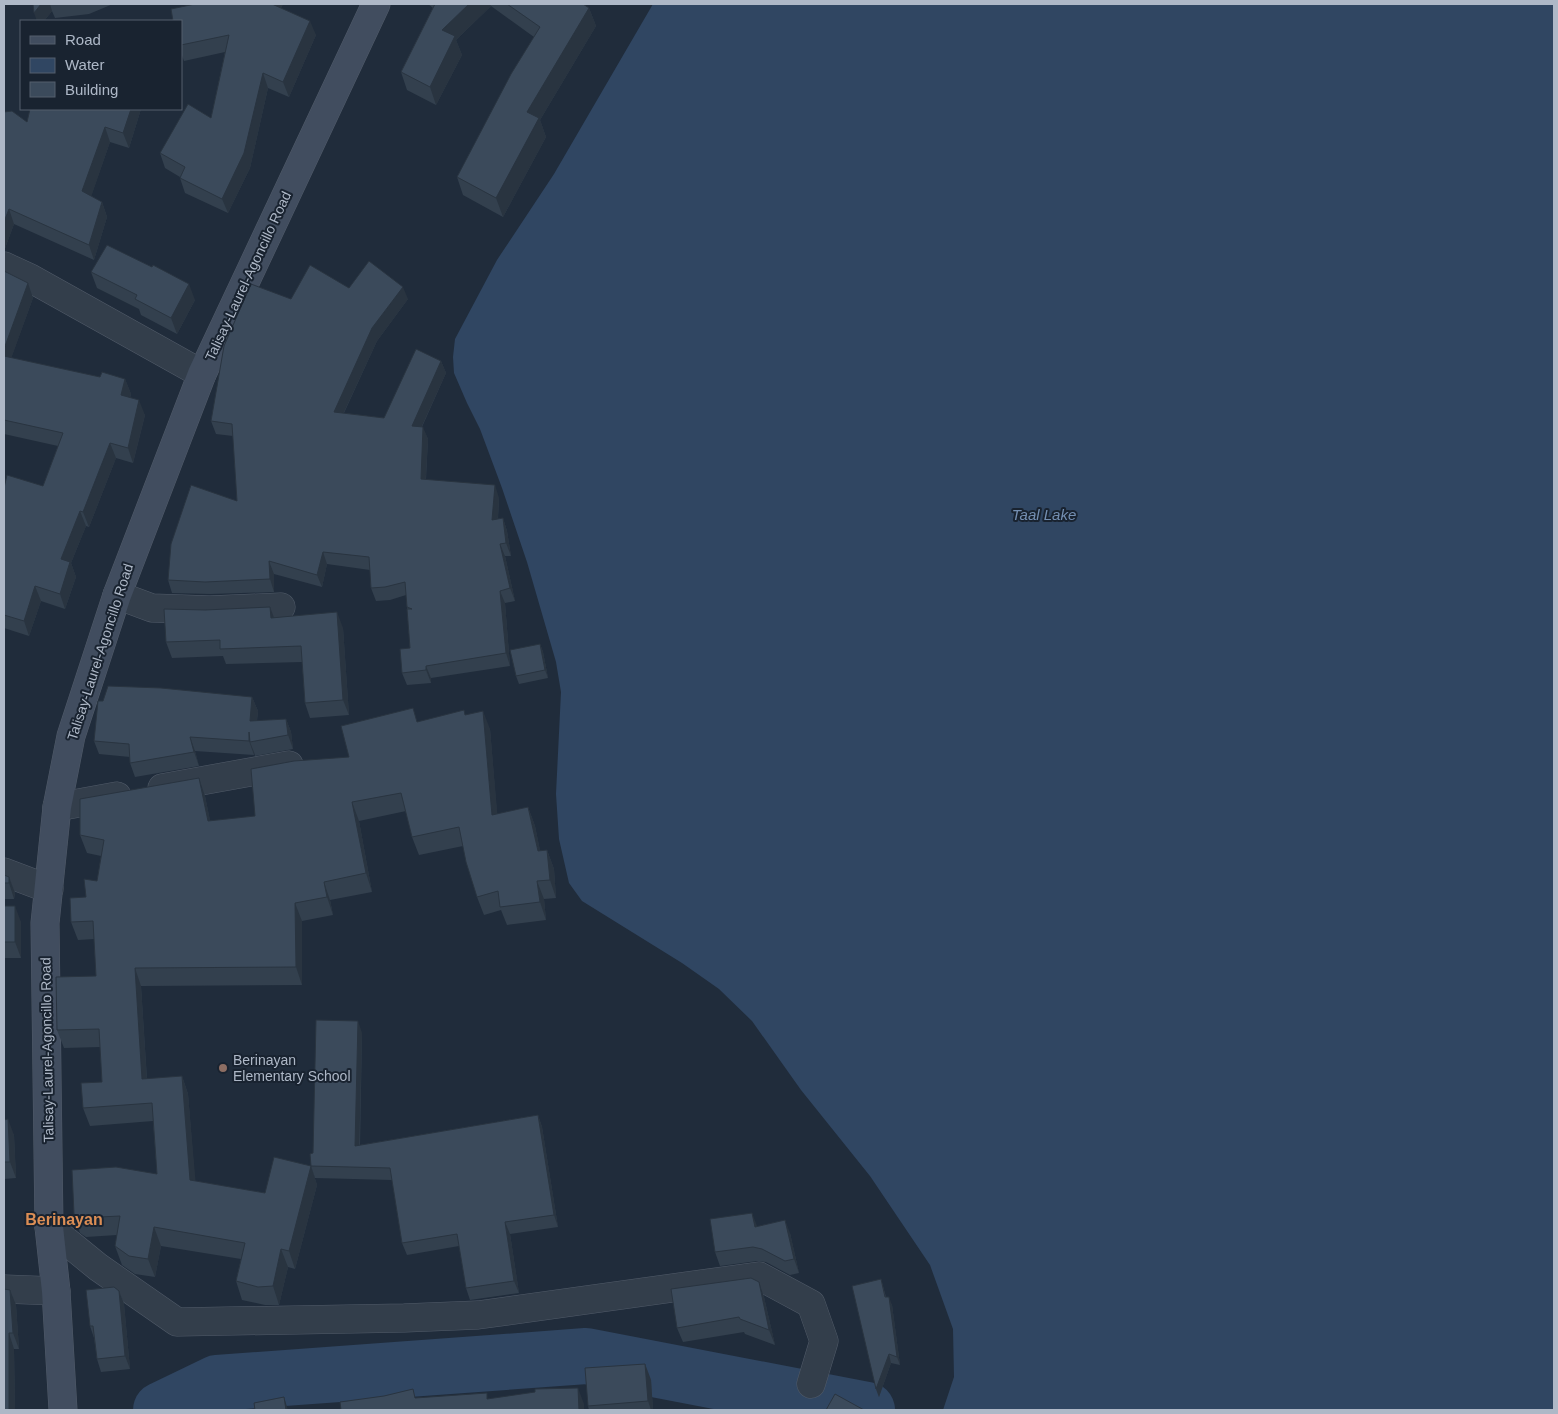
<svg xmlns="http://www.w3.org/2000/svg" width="1558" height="1414" viewBox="0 0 1558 1414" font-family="Helvetica,sans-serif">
<rect width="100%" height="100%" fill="#202c3b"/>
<path fill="#304662" d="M653,4h901v1406h-611l11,-33 -1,-48 -23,-64 -60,-89 -69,-86 -49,-69 -33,-32 -37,-26 -100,-62 -13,-18 -10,-44 -3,-45 5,-102 -5,-30 -29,-100 -25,-74 -22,-59 -13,-26 -13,-30 -1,-16 2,-18 42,-79 57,-86z"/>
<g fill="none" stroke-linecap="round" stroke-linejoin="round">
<path stroke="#304662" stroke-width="56" d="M161,1410l56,-27 369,-27 281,54"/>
<defs>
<path id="minor" d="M4,266l26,12 172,96
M117,595l35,13 58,2 71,-3
M162,788l127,-23
M57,807l60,-11
M4,872l45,17
M49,1227l49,40 79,55 227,-4 74,-3 281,-39 52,28 13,37 -13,43
M4,1289l52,2"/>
<path id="secondary" d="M63,1410l-7,-119 -7,-64 -4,-304 12,-116 14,-71 46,-141 85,-221 174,-370"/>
</defs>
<use href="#minor" stroke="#515b69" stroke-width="29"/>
<use href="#secondary" stroke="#515b69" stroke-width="29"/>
<use href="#minor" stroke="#333e4b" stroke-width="28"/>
<use href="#secondary" stroke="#414d5f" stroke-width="28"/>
</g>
<path fill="#33404e" d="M33,4h80l-24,10 -34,4 -3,-7 -8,10h-7z
M195,4h88l-2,4 35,27 -27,62 -21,-9 -18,80 -22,45 -43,-20 -5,-15v-1l-15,-9 -5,-15 51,-35 14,-66 -41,9 -3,-8v-32z
M428,4h155l6,4 7,18 -56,94 6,17 -43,80 -40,-22 -6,-18 77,-140 -43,-31 -35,34 6,15 -26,50 -29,-15 -6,-18 32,-64z
M141,109l-12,39 -19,-6 -19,54 11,6 5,15 -13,43 -80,-36 -10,27v-139l23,10z
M4,271l24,12 5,15 -22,60 89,19 25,2 6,15 -1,4 15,17 -12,48 -17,-5 -27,69 -3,-1 -15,37 5,14 -11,32 -24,-8 -12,35 -25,-8v-140l39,-2 15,-40 -54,-12z
M91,272l104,28 -18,34 -36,-19 -2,-6 -42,-21z
M349,288l59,11 -31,42 -33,72 40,5 57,-57 5,12 -24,54 6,12 -2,40 73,19 -1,21 5,-1 4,13 4,25h-6l10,45 -10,2 5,63 -79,12v5l-24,2 -5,-12 8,-25 -4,-53 -16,5 -14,1 -5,-13 -1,-18 -43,-6 -5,23 -48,-13v18l-64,2 -38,-1 -4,-13 69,-79 -4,-65 -17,-2 -5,-13 80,-122z
M274,618l69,10 6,87 -39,3 -5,-15 -3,-41 -76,2 -3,-8 -51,2 -6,-16z
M540,644l3,8 5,26 -29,6 -3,-8z
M252,697l6,14 -1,10 29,-2 5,13 2,17 -38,7 -1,-4v3l-59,-4 4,15 -64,11 -5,-14v-6l-31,-3 -5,-13 9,-40z
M466,715l24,14 7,85 31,-7 7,19 5,25 7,-1 7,19 2,29 -12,1 2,21 -39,5 -6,-15 -17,5 -7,-18 -14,-51 -44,9 -7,-18 -6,-26 -47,10 13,71 -42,8 3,15 -31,6v64l-161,1 6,93 35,-3 6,18 7,87 70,12 46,-27 6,19 -22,84 -7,-2 -9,38h-14l-23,-5 -6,-19 5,-22 -80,-13 -6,31 -20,-3 -13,-9 -7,-19 2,-11 -31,2 -6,-4 -6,-19 83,-40 -4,-53 -63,5 -7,-18 19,-26 -2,-35 -36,1 -7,-18 39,-54 -2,-37 -16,1 -7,-18 26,-41 4,-25 -14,-3 -7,-18 119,-57 6,18 5,25 45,-5 94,-59 69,-35z
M4,875l5,2 6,16 -1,6h-10z
M4,906l17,16v36h-17z
M362,1033l-2,112 178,-30 4,12 16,100 -48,7 9,59 -49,7 -4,-12 -7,-42 -52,9 -5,-12 -10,-63 -77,-2 -4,-12 2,-13z
M4,1120l10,15 2,43 -12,1z
M757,1226l33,7 9,40 -9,2 -24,-13 -9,-1 -37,5 -5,-14z
M881,1279l5,18 6,8 8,60 -9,-2 -12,34 -3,-8z
M759,1282l5,15 11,48 -30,-11 -1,-2 -61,10 -6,-14z
M10,1290l6,15 3,44h-5l1,61h-11z
M119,1291l5,13 6,65 -29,3 -4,-13 -3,-21 -4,-12z
M645,1364l6,16 2,30h-64l-1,-4z"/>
<path fill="#293440" d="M41,4h9l2,7 -8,10h-7l-3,-8z
M271,4h12l-7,14z
M469,4h21l1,2 -35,34 6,15 -26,50 -6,-18 12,-57z
M589,8l7,18 -56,94 6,17 -43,80 -7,-19 31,-86z
M310,21l6,14 -27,62 -6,-15z
M263,73l5,15 -18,80 -22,45 -6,-14z
M131,109h10l-12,39 -6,-15z
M105,127l5,15 -22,64 -6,-15z
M102,202l5,15 -13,43 -5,-15z
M9,209l5,15 -10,27v-29z
M28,283l5,15 -26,72 -3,-8v-13z
M189,284l6,16 -18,34 -6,-16z
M403,287l5,12 -31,42 -39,84 -4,-13 38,-84z
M441,361l5,12 -30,66 -4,-13z
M125,379l6,15 -5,16 -5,-15z
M139,400l6,15 -12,48 -5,-15z
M423,427l5,12 -3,53 -4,-13z
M110,443l6,15 -27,69 -6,-15z
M495,485l4,13 -2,34 -5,-12z
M80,511l6,15 -15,37 5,14 -11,32 -5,-15 1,-35z
M503,518l4,13 4,25 -5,-13z
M500,544l5,12 10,45 -5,-13z
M323,552l4,12 -5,23 -5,-12z
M269,561l5,13v18l-4,-13z
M35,586l6,15 -12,35 -5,-15z
M500,591l5,12 5,63 -4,-13z
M270,607l6,16 -5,-5z
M337,612l6,16 6,87 -6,-15z
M540,644l3,8 5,26 -3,-8z
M426,666l5,12v5l-5,-13z
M252,697l6,14 -3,24 -5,-14z
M483,711l7,18 9,104 -7,-18z
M286,719l5,13 2,17 -5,-14z
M249,732l1,10 4,10v3l-5,-14z
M190,737l5,14 4,15 -5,-14z
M199,778l6,18 9,43 -6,-18z
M352,802l7,19 13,71 -6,-19z
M528,807l7,19 9,43 -6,-18z
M547,850l7,19 2,29 -6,-18z
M9,877l6,16 -1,6 -5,-16z
M537,881l7,18 2,21 -6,-18z
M324,882l6,18 3,15 -6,-18z
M295,903l7,18v64l-6,-18z
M15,906l6,16v36l-6,-16z
M135,968l6,18 7,111 -6,-18z
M358,1021l4,12 -3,125 -4,-12z
M182,1076l6,18 9,104 -7,-18z
M538,1115l4,12 16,100 -4,-12z
M8,1119l6,16 2,43 -6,-16z
M311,1166l6,19 -22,84 -6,-18z
M752,1213l5,13 -2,1z
M785,1220l5,13 9,40 -5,-14z
M505,1222l5,12 9,59 -5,-12z
M154,1227l7,19 -6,31 -7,-18z
M281,1249l7,18 -9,38 -6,-19z
M759,1282l5,15 11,48 -6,-15z
M10,1290l6,15 3,44 -6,-16z
M119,1291l5,13 6,65 -5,-13z
M889,1297l3,8 8,60 -3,-8z
M9,1333l5,16 1,61h-6z
M889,1354l2,9 -12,34 -3,-8z
M645,1364l6,16 2,30h-2l-3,-9z
M578,1388l6,16v6h-5z
M284,1397l4,13h-2z"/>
<path fill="#3b4a5b" stroke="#293440" d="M33,4h8l-7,9z
M195,4h77l38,17 -27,61 -20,-9 -19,80 -22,46 -42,-21 5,-11 -25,-14 28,-49 23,14 18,-83 -48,10v-24h-8l-2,-12z
M435,4h34l-27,26 13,6 -25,51 -29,-15z
M507,4h76l6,4 -62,104 12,6 -43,80 -39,-21 54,-103 29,-47z
M30,109h101l-8,24 -18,-6 -23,64 20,11 -13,43 -80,-36 -5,13v-110l8,-1 15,11z
M107,245l45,22 1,-2 36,19 -18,34 -36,-19 2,-4 -46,-23z
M369,261l34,26 -31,41 -38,84 50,6 32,-69 25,12 -29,65 11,1 -2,52 74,6 -3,35 11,-2 3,25 -6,1 10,44 -10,3 6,62 -80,13v4l-24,3 -2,-24 10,-1 -3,-39h5l-5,-2 -2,-25 -20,5 -14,1 -2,-31 -46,-5 -6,23 -48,-14 1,18 -65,3 -37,-2 3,-36 20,-59 46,16 -5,-77 -21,-3 13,-75 27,-62 40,15 19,-34 39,23z
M4,271l24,12 -24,66z
M4,356l96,21 2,-5 23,7 -4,16 18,5 -11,48 -18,-5 -27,69 -3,-1 -19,48 9,3 -10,32 -25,-8 -11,35 -20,-6v-127l3,-13 36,11 20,-53 -59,-13z
M270,607l1,11 66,-6 6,88 -38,3 -4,-57 -81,3v-9l-54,2 -2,-33 41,1z
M540,644l5,26 -29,6 -6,-26z
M108,686l53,2 91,9 -2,24 36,-2 2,16 -38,7 -1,-10v9l-59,-4 4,15 -64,11 -1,-19 -35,-3 4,-40h5z
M413,708l4,14 47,-12 1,5 18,-4 9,104 36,-8 10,44 9,-1 3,30 -13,1 3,21 -40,5 -2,-16 -21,6 -11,-35 -7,-35 -47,10 -11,-44 -49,9 14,71 -42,9 3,15 -32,6 1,64 -161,1 7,111 40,-3 8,104 75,13 9,-36 37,9 -22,85 -8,-2 -8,37 -15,1 -22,-6 9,-38 -91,-16 -6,32 -19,-3 -14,-10 5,-30 -41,2 -5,-4 -2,-44 44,-3 41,7 -5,-71 -69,5 -2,-25 21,-1 -3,-53 -42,1 -1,-53 40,-1 -3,-55 -22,1 -1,-24 16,-1 -2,-18 13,2 7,-41 -24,-5v-36l119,-21 9,43 47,-5 -4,-47 43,-8 55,-4 -8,-31z
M4,875l5,2v6h-5z
M4,906h11v36h-11z
M316,1020l42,1 -3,125 183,-31 16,100 -49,7 9,59 -48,7 -9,-54 -55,9 -12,-75 -79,-2 -1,-12 3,-1z
M8,1119l2,43h-6v-42z
M752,1213l3,14 30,-7 9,39 -9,2 -23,-12 -9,-2 -38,5 -5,-33z
M751,1278l8,4 10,48 -29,-11 -1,-2 -62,11 -6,-39z
M881,1279l4,18h4l8,60 -8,-3 -13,35 -24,-103z
M114,1287l5,4 6,65 -28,3 -4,-33h-3l-4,-36z
M4,1289l6,1 3,43h-4v77h-5z
M645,1364l3,37 -60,5 -3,-38z
M578,1388l1,22h-238l-1,-8 44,-6 29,-7 2,9 72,-5v6l48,-7v-3z
M835,1394l29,16h-38z
M284,1397l2,13h-31l-1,-7z"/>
<circle fill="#8d6e63" stroke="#192330" stroke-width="2" cx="223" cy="1068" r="5"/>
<g text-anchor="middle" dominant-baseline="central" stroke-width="4" stroke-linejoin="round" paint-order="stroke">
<g font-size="14" fill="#aeb8c7" stroke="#192330">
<text transform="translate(248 276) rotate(-65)">Talisay-Laurel-Agoncillo Road</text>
<text transform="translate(100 652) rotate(-72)">Talisay-Laurel-Agoncillo Road</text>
<text transform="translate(47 1050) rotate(-91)">Talisay-Laurel-Agoncillo Road</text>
</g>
<g font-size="14" fill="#aeb8c7" stroke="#192330" text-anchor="start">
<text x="233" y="1060">Berinayan<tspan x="233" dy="16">Elementary School</tspan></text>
</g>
<g font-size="15" font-style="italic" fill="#748fb2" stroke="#192330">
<text x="1044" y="514">Taal Lake</text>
</g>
<g font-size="16" font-weight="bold" fill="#dc8e55" stroke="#192330">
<text x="64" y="1219">Berinayan</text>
</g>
</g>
<rect width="1558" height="1414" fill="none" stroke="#aeb8c7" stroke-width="10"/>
<rect x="20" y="20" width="162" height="90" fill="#192330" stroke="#555f6c"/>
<rect x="30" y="36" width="25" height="8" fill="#414d5f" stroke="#555f6c"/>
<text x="65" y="45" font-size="15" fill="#aeb8c7">Road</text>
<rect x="30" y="58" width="25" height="15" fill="#304662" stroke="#555f6c"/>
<text x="65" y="70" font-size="15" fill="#aeb8c7">Water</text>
<rect x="30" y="82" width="25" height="15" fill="#3b4a5b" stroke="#555f6c"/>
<text x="65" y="95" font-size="15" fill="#aeb8c7">Building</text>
</svg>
